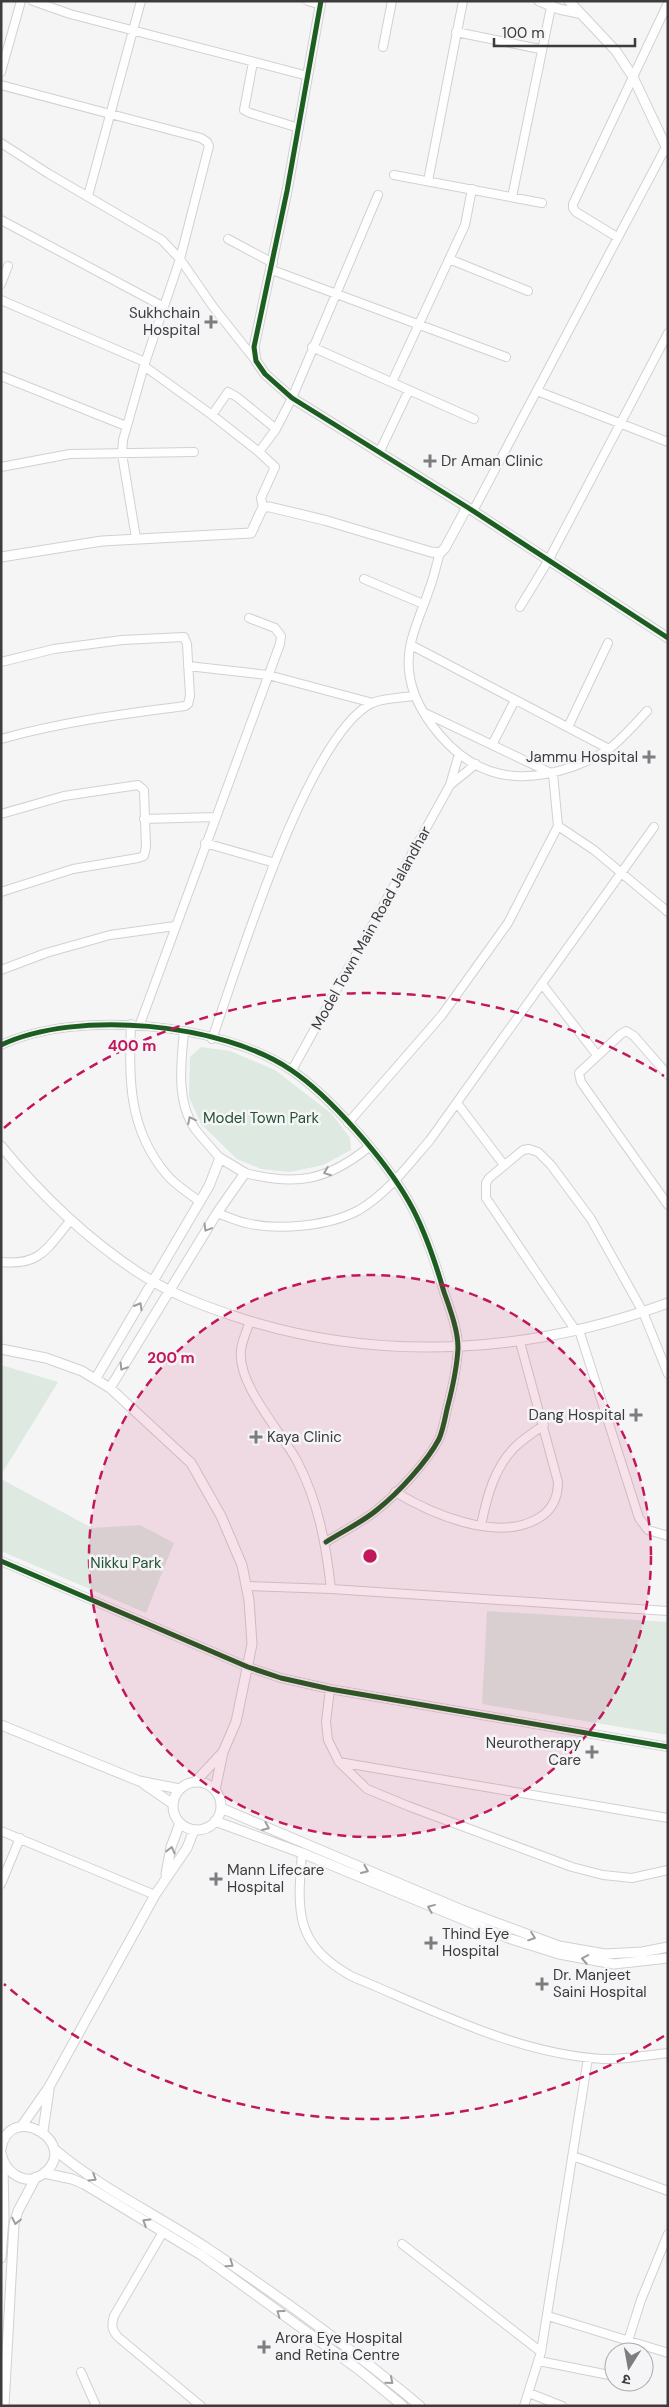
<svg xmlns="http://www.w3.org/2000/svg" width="669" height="2407" viewBox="0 0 669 2407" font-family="'DM Sans','Noto Sans Devanagari',sans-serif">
<rect width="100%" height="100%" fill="#f5f5f6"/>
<path fill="#dde9e1" d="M201,1047l29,4 45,19 57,44 18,24 1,12 -28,15 -33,7 -29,-3 -24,-10 -36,-35 -12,-27 1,-40z
M1,1365l57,17 -57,93z
M1,1479l91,49 48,-3 34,18 -28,70 -145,-62z
M487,1611l181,11v113l-186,-31z"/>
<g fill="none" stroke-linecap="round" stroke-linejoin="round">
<defs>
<path id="minor" d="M33,1l37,13 238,62
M308,1l13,4
M456,32l84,17
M383,47l9,-46
M253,62l-9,48 6,3 49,15
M1,72l20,-71
M1,85l200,53 6,4 2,4 -29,113 -36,107 -21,74 -1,14 14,84
M1,143l48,31 113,66 18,19 34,49 42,53
M394,175l148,28
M428,181l35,-180
M88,196l53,-195
M512,197l39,-190
M1,220l163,87
M617,237l-41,-25 -3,-4v-4l95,-201
M228,239l45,24
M449,259l79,32
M272,270l234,87
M1,284l7,-18
M1,300l144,62
M312,347l162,72
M144,366l68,49 47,37 17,-23 16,-31 86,-203
M1,376l125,50
M392,382l73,-157 7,-36
M537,391l131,51
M212,415l16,-23 9,5 39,32
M259,452l16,15 -14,31 2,9
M379,453l30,-63
M1,467l69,-13 124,-2
M473,511l195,-368
M440,553c-4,12 -6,25 -11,37 -8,25 -23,52 -20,80 2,25 14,45 30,64 37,44 80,51 133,33 13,-5 26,-10 37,-18 14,-11 26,-25 38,-38
M364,579l59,25
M520,607l28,-46 120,-228
M411,645l198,104
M1,662l53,-13 68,-9 62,-3 3,7 3,52 -2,8 -3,2c-62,8 -124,16 -184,33
M188,666l80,9 105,28
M568,727l40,-84
M492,745l23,-45
M450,785l26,-21
M1,814l63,-18 74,-11 6,5 2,57 -2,9 -6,2 -65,11 -72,23
M144,819l71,-2
M558,826l36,24 74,62
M205,843l70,20
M1,970l45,-17 64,-18 65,-9
M542,984l55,71
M131,1024c-2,56 -3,105 36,151 8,10 22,18 33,27
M140,1024l140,-380 1,-8 -6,-8 -26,-10
M184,1032c-3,31 -8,70 11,97 8,10 17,20 25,29
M212,1039c26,-73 95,-303 160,-336 11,-5 29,-5 41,-7
M1,1045c76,-36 221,-22 290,25 39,26 95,91 118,132 16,28 26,59 35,90 6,17 14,38 14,56 -1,20 -6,42 -11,61 -2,9 -4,21 -8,30 -12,23 -41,54 -61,70 -15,13 -35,22 -52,33
M292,1070l158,-285 9,-31
M668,1075l-34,-39 -8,-5 -5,3 -42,39 2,9 87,123
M457,1103l47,62
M348,1123l94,-108 66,-92 50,-97 -5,-52 -128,-61
M245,1173c51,13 82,8 124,-26
M217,1213c9,3 19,8 29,10 32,8 84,3 113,-13 29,-17 50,-46 71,-70l224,-313
M1,1262c40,4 46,-14 69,-41
M250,1321c-3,9 -8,20 -9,29 -4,35 40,81 56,111 21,40 29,83 34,128
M579,1330l60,188 9,12 20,6
M576,1331l-90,-133v-15l3,-5 34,-28 6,-1 9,3 13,13 40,54 52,93 25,62
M395,1492c37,22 101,50 142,27 15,-8 21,-21 21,-37l-38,-140
M481,1525c6,-28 13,-57 34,-78 8,-8 19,-15 29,-22
M1,1561l247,106 33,11 49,11 338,58
M246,1586l85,3 337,22
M330,1689l-4,33 2,18 11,22 28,27 41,17 164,61 31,8 29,3 36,-8
M339,1762l329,56
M1,1831l154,64
M302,1853c-5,60 -7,91 49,123 80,33 165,78 252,83 22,1 44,-4 65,-6
M1,1884l19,-46
M573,2156l95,35
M163,2232l-49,84c-3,10 -2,14 4,21l83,69
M402,2244l139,108
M548,2316l120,37
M628,2341l13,-41 27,-66
M539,2361l75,15
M81,2372l15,34
M529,2393l33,13
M524,2406l17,-54 47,-294"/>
<path id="tertiary" d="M321,1l-34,190 -33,156 2,14 9,13 27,24 175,109 201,131
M539,1l20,8 19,4
M569,1l47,50 17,26 35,74
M1,557l101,-16 149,-8 12,-26h7l54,13 107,32 9,1 5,-5 22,-41
M1,1146c40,49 85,92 138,127 33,22 70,35 107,47 140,43 285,33 422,-17
M1,1349l45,9 36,13 28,17 81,75 30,53 21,49 7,35 3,44 -16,78 -13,30 -8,38
M96,1378l113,-192 11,-28 25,15 -28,40 -107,175
M1,1725l138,56 41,8
M195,1782l28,-30
M173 1806a24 24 0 1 1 48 0a24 24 0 1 1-48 0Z
M144,1784l29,20
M221,1808l241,102 97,36 46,8 37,-2 26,-5
M215,1821l87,32 206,85 51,16 55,10 54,-6
M166,1874l5,-27 9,-24
M21,2127l28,-40 106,-192 32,-47 7,-18
M43,2131l6,-41
M1,2149c8,-50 82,-5 42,25 -18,13 -38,-1 -42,-21
M54,2149c46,39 102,65 153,99 73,49 145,101 213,158
M44,2173l28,6 12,5 117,71 157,114 45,37
M1,2258l3,-40 -1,-54
M4,2406l10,-182 4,-13 18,-34"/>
</defs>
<use href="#minor" stroke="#d1d1d2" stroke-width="10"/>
<use href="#tertiary" stroke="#d1d1d2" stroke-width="11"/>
<use href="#minor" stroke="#fefefe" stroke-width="8"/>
<use href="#tertiary" stroke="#fefefe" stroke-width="9"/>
<defs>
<path id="cycleway" d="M321,1l-34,190 -33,156 2,14 9,13 27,24 175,109 201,131
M1,1045c76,-36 221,-22 290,25 39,26 95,91 118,132 16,28 26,59 35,90 6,17 14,38 14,56 -1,20 -6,42 -11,61 -2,9 -4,21 -8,30 -12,23 -41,54 -61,70 -15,13 -35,22 -52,33
M1,1561l247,106 33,11 49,11 338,58"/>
</defs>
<use href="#cycleway" stroke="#f5f4f7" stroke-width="8"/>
<use href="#cycleway" stroke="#1b5e20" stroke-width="5"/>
</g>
<defs><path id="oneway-chevron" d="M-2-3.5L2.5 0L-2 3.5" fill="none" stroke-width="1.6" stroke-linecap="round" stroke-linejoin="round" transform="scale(1.25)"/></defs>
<g stroke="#9d9d9e">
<use href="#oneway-chevron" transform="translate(191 1120) rotate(-116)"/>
<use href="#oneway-chevron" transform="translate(327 1172) rotate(159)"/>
<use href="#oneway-chevron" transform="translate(207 1228) rotate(121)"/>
<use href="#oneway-chevron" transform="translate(139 1306) rotate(-60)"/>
<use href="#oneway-chevron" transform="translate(123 1367) rotate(122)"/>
<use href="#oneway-chevron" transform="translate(266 1827) rotate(23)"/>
<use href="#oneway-chevron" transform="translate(171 1850) rotate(-76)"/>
<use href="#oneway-chevron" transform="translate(365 1870) rotate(24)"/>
<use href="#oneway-chevron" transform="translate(431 1908) rotate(-158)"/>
<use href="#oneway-chevron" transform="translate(532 1937) rotate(19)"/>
<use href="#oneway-chevron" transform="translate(585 1959) rotate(-170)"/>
<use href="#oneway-chevron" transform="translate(93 2178) rotate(32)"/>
<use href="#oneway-chevron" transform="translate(16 2221) rotate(102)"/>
<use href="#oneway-chevron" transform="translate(146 2222) rotate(-148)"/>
<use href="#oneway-chevron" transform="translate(230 2264) rotate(35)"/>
<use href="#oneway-chevron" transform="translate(280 2313) rotate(-144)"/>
<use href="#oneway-chevron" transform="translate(390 2381) rotate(40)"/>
</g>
<circle cx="370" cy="1556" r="281" fill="#c2185b" fill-opacity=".12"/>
<g fill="none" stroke="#c2185b" stroke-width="2.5" stroke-dasharray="9 6">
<circle cx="370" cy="1556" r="281"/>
<path d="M664 2036A563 563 0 0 1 4 1984M4 1128A563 563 0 0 1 664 1076"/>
</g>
<g fill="#7d7d7e" stroke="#f5f4f7" stroke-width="2">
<path d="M208.5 314.5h5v5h5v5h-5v5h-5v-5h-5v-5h5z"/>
<path d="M427.5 453.5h5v5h5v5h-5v5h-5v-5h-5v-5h5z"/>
<path d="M646.5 749.5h5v5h5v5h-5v5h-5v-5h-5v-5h5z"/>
<path d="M633.5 1407.5h5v5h5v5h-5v5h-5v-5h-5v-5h5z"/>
<path d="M253.5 1429.5h5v5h5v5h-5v5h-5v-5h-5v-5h5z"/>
<path d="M589.5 1744.5h5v5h5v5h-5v5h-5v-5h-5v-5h5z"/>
<path d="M213.5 1871.5h5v5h5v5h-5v5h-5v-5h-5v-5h5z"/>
<path d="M428.5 1935.5h5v5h5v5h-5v5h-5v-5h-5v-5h5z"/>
<path d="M539.5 1976.5h5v5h5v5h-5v5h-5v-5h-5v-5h5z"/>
<path d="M261.5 2339.5h5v5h5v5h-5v5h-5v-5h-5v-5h5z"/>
</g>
<g text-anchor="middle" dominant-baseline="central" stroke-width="5" stroke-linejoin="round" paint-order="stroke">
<g font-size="15" fill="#3c3c3d" stroke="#f5f4f7" text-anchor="start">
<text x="200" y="313" text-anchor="end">Sukhchain<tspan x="200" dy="17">Hospital</tspan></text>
<text x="441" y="461">Dr Aman Clinic</text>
<text x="638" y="757" text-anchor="end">Jammu Hospital</text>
<text x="625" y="1415" text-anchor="end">Dang Hospital</text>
<text x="267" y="1437">Kaya Clinic</text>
<text x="581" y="1743" text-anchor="end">Neurotherapy<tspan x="581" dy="17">Care</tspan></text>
<text x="227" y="1870">Mann Lifecare<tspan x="227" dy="17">Hospital</tspan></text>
<text x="442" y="1934">Thind Eye<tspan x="442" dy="17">Hospital</tspan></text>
<text x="553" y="1975">Dr. Manjeet<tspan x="553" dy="17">Saini Hospital</tspan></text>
<text x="275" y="2338">Arora Eye Hospital<tspan x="275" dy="17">and Retina Centre</tspan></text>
</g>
<g font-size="15" fill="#3c3c3d" stroke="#f5f4f7">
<text transform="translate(371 928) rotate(-61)">Model Town Main Road Jalandhar</text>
</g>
<g font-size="15" fill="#215231" stroke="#f5f4f7">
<text x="261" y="1118">Model Town Park</text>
<text x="126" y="1563">Nikku Park</text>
</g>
</g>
<circle cx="370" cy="1556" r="8" fill="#c2185b" stroke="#f5f4f7" stroke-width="2.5"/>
<g font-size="15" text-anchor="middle" font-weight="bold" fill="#c2185b" stroke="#f5f4f7" stroke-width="5" stroke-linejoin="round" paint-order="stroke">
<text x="132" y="1051">400 m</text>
<text x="171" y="1363">200 m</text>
</g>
<rect width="669" height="2407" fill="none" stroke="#3c3c3d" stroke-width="5"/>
<g transform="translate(629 2367) rotate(191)"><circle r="24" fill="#f5f4f7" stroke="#abaaad"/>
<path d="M0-4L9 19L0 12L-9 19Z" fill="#7d7d7e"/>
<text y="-8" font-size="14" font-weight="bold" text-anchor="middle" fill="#3c3c3d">उ</text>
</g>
<path d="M494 38v8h141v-8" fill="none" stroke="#3c3c3d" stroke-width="2.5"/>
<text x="502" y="38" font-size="15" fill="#3c3c3d" stroke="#f5f4f7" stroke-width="4" paint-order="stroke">100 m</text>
</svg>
